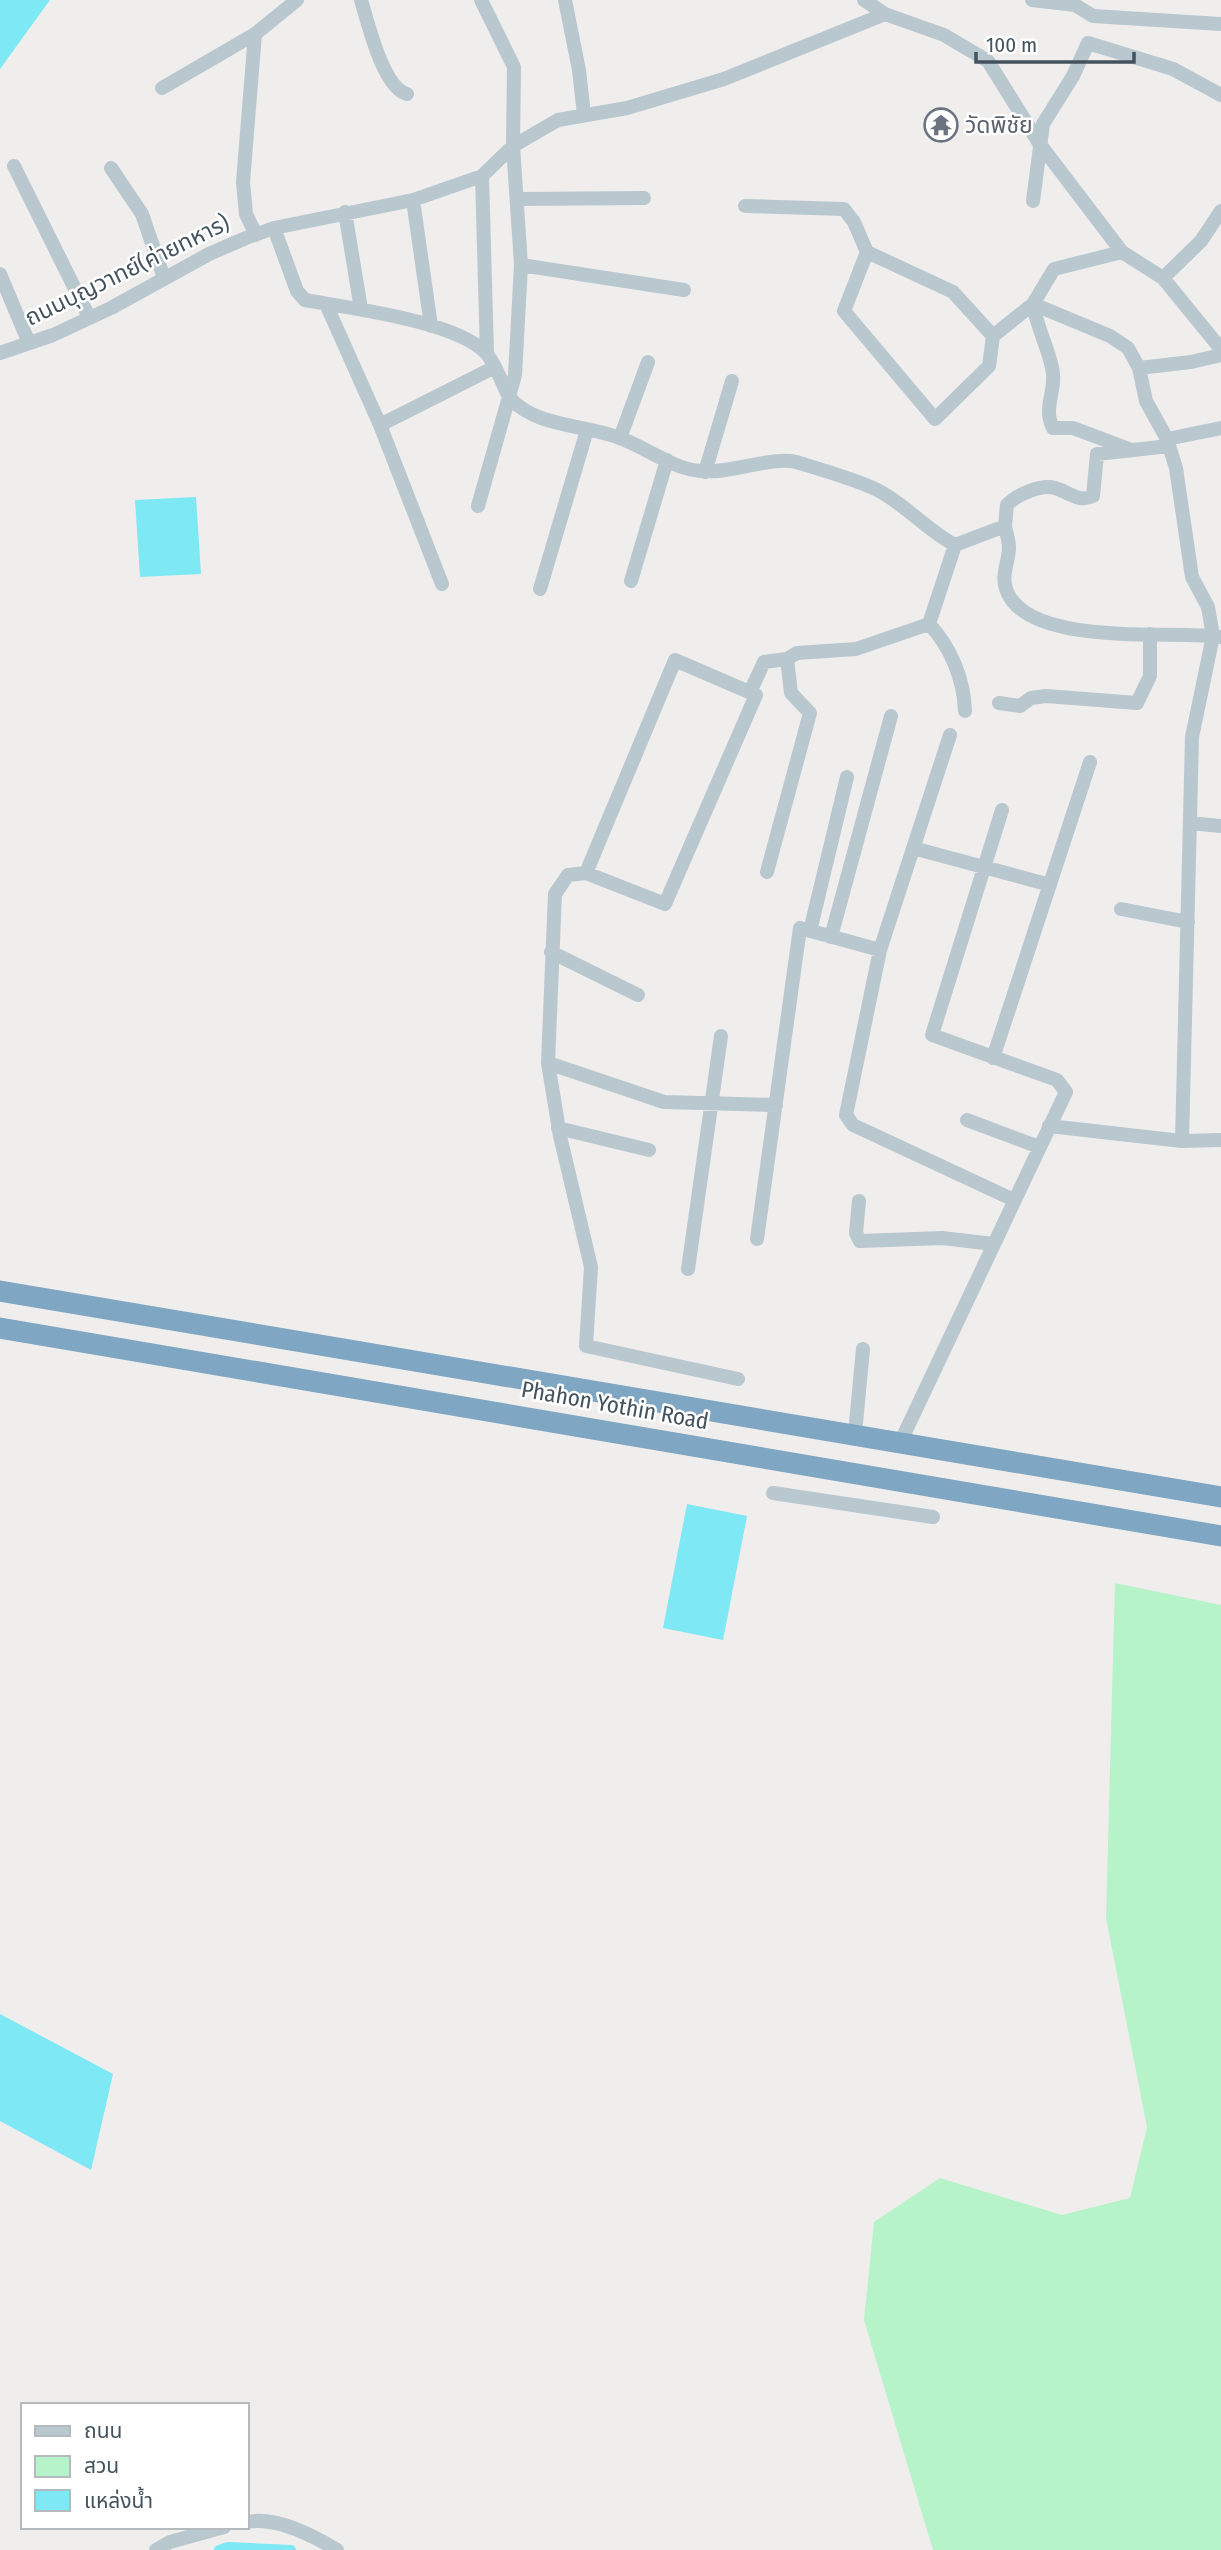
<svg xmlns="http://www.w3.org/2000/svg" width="1221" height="2550" viewBox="0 0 1221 2550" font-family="'Fira Sans Condensed','Noto Sans Thai',sans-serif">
<rect width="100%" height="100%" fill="#f0eded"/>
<path fill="#b6f3c8" d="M1115,1583l106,22v945h-288l-69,-230 10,-98 66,-44 122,37 68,-17 17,-71 -41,-209z"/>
<path fill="#7ee8f5" d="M0,0h50l-50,69z
M196,497l5,77 -61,3 -5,-77z
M687,1504l60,12 -24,124 -60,-12z
M0,2014l113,60 -22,96 -91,-49z"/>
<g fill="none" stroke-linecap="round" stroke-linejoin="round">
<path stroke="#7ee8f5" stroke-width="10" d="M219,2550l9,-3 63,3"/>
<path stroke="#b9c7ce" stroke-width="14" d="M361,0c7,23 22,88 46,94
M481,0l33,67 -1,79 8,119 -6,110 -6,22c26,30 73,27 108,40 28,9 54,32 84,34 29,3 71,-15 95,-9 23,7 66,19 85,30 27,15 47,39 74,53l50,-19c1,7 4,14 4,21 0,15 -8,27 -3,42 20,59 164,41 215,48
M565,0l14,70 5,45
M864,0l21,14 59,21 44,26 51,82 83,109 41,26 58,71
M1032,0l43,5 18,11 128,8
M162,88l93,-54
M14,166l75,151
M111,168l31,46 22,64
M482,176l5,178
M517,199l127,-1
M413,200l18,126
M1033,201l10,-77 30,-48 15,-33 85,26 48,26
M745,206l99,3 10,13 13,30
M345,212l16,97
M274,228l23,63 8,9c44,8 151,21 181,53 10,11 16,31 23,44l-31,109
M256,235l-10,-21 -3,-32 12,-148 42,-34
M521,265l163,25
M0,274l29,69
M1163,278l38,-37 20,-30
M326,304l54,121 62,159
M1033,304l77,32 18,12 11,20 7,33 21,38 9,29 16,109 16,30 5,29 -21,101 -10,404
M1033,304c4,25 18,49 20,70 2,19 -10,35 0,54h20l56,21
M993,336l-40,-44 -86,-40 -23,59 91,108 54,-53 4,-30 40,-32 21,-35 68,-17
M0,353l53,-18 58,-27 98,-54 37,-16 28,-10 139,-28 69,-24 31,-30 45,-26 69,-12 97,-29 161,-65
M1139,368l52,-6 30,-7
M380,425l113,-57
M620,438l28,-76
M1167,439l54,-11
M705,472l27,-91
M1005,526l2,-21c9,-10 34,-21 48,-17 14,4 23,15 38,8l4,-42 72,-8
M631,581l36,-121
M540,589l47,-159
M929,624c22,23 35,56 36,87
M750,692l14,-30 23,-3 10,-6 59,-4 73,-25 26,-79
M999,703l21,3 11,-8 15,-2 91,7 13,-27v-42
M950,735l-70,215 -34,165 7,10 161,75
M1190,823l31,3
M913,848l137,37
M767,872l43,-159 -19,-20 -4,-34
M586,873l89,-213 81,35 -91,209 -79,-31 -18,2 -13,19 -7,169 12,73 31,131 -5,79 152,33
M1121,909l67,13
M810,931l37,-154
M831,937l60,-221
M551,952l87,43
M993,1058l97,-296
M548,1063l116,39 112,3
M967,1120l72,27
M1049,1126l133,15 39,-1
M558,1128l91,22
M859,1201l-3,32 4,8 82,-3 51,6
M757,1239l43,-311 80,22
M688,1269l33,-233
M855,1434l8,-85
M900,1443l166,-351 -9,-12 -125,-45 70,-225
M773,1493l160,24
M247,2522c29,-6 65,13 90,28
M156,2550l14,-8 54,-15"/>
<path stroke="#7fa6c2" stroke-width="21" d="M0,1291l1221,206
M0,1328l1221,208"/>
</g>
<defs>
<symbol id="temple-ring" viewBox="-11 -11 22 22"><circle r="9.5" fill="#fff" stroke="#6b7280" stroke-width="1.5"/><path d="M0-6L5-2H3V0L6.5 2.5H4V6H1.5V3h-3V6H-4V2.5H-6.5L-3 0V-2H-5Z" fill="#6b7280"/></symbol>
</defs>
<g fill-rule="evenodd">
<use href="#temple-ring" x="922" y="106" width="38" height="38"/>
</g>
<g text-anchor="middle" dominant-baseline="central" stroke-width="5" stroke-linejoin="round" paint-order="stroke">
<g font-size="23" fill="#5b616d" stroke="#fff" text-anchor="start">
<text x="965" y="125">วัดพิชัย</text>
</g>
<g font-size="23" fill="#43535d" stroke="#fff">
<text transform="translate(127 270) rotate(-26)">ถนนบุญวาทย์(ค่ายทหาร)</text>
<text transform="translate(615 1405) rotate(10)">Phahon Yothin Road</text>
</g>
</g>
<rect x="21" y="2403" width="228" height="126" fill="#ffffff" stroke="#b4babe" stroke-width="2"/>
<rect x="35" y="2426" width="35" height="10" fill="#b9c7ce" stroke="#b4babe" stroke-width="2"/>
<text x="84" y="2438" font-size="21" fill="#43535d">ถนน</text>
<rect x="35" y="2456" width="35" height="21" fill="#b6f3c8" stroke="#b4babe" stroke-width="2"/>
<text x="84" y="2473" font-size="21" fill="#43535d">สวน</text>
<rect x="35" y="2490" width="35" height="21" fill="#7ee8f5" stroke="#b4babe" stroke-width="2"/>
<text x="84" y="2508" font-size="21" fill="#43535d">แหล่งน้ำ</text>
<path d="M976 52v10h158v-10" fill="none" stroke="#43535d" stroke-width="3.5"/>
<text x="986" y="52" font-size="21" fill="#43535d" stroke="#ffffff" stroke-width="5" paint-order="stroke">100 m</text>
</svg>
